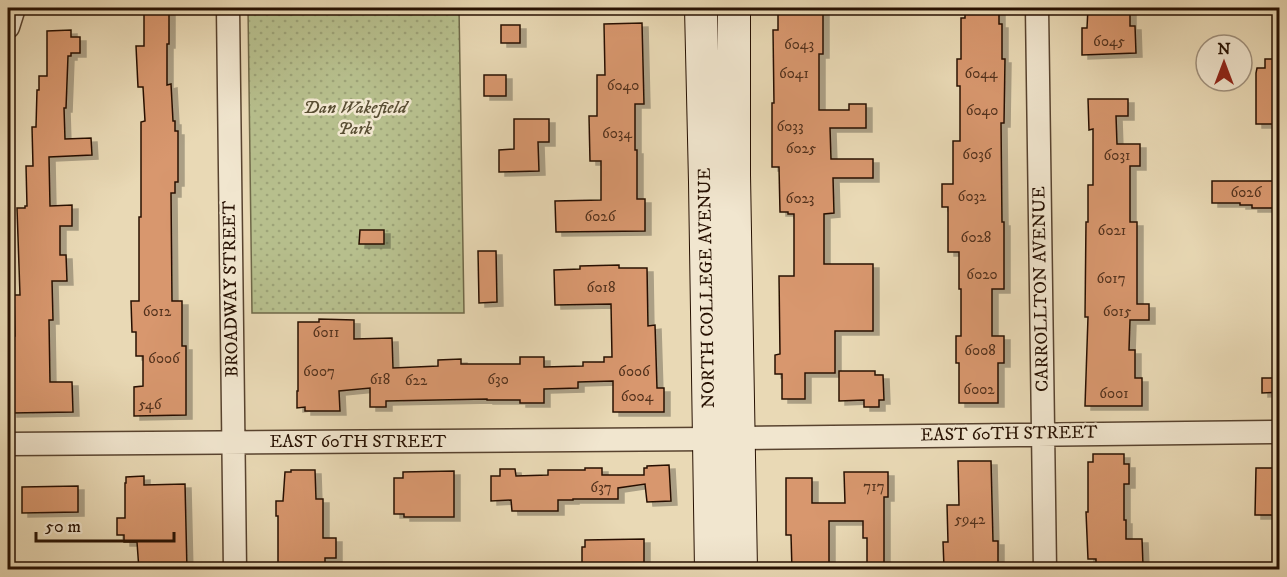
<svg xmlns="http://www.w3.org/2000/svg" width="1287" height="577" viewBox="0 0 1287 577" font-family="'IM FELL DW Pica',serif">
<defs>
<pattern id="park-dots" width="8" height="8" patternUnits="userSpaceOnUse" patternTransform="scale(1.5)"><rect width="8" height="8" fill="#b7bf8d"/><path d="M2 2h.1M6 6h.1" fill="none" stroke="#9da378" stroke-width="1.8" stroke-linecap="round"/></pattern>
<filter id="shadow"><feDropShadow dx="6" dy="4" stdDeviation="0" flood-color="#0004"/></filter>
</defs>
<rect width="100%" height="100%" fill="#e9d9b5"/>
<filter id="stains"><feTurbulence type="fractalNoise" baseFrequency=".00333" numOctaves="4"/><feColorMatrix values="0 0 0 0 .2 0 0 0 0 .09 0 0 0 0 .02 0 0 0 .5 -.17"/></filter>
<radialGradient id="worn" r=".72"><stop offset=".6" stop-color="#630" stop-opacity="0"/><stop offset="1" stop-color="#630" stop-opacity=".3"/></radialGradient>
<path fill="url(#park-dots)" stroke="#6f6848" stroke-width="1.5" d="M248,8h211l5,305h-212z"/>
<path fill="#d8976e" stroke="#271102" stroke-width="1.5" filter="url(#shadow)" d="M144,8h25v36h-2v41l4,-1 2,37h2v10h3v51h-3v11h-4l1,108h10v45h4v69l-52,1v-29l9,-1v-30h-7v-24h-4l-1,-31h8v-84h2v-95l4,-1 -2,-34h-5l-2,-41h8z
M778,8h45v46h-4v56h30v-6h17v24h-36l1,31h42v19h-40l1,35 -10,1v50h49v67h-38v42h-30v26h-23v-25h-7v-19l5,-1 -1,-78h15v-62h-6v-2h-8l-1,-45h-7v-64h2l-1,-73h5z
M965,8h34v16h3v35h3l-1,64h-3l1,99h2v67h-12v47h12v27h-6v40h-39v-40h-3v-27h5v-47h-2v-37h-11v-45h-6v-23h11v-43h7v-55h-3v-27h4v-41h4z
M1088,8h42v18h5l1,27 -54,2v-27h5z
M642,23l2,81h-9v46h2v49h8v32l-89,1 -1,-31 46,-1v-39h-11l-1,-45h8v-41h8l-1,-51z
M501,25h19v18h-19z
M71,30v7h9v16h-9v3h-3l-2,52h-2l1,31 26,-1 1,17 -43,2 1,49 22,-1v21h-12v29h6l1,26h-15l1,39h-4l1,62h22l1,30 -62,1 -1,-30h3l-1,-47h3l-1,-41h6l-3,-87h8v-2h2l-1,-40h7l-1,-39h4l1,-37h2v-14h8v-45z
M1265,59h15v65h-24v-51l1,-5h8z
M484,75h22v21h-22z
M1088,99h40v17h-12l1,28h23v22h-10v56h7v82h12v16h-19l-1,30h6v28h7v28h-57l3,-89h-3l1,-95h2v-37h5v-56l-4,1z
M514,119h35v23h-11l1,29 -40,1v-22l15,-1z
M1212,181h68v27h-28v-3h-12v-2h-28z
M360,230h24v14h-25z
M478,251h18l1,51 -18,1z
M619,265v3h28l1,58 7,-1 2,63h7v24h-51v-31l-35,1v6l-34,1v14h-24v-3h-33v-1l-101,2v6h-16v-19l-31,3 1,20h-35v-4l-8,1v-17h1v-69h21v-3l35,1v19l38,-1 1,30 45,-2v-6l23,-1v5h59v-7h24v10l39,-1v-4h21v-5h8l-1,-53 -56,1 -1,-35 26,-1v-3z
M839,371h36v4h8l1,25h-5v7h-15v-7l-25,1z
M1262,378h18v14l-18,1z
M1093,454h31v10h5v20h-5v36h2v19h16l1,26 -47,1v-7h-8l-2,-47h2v-50h5z
M958,461h33l2,80h5v25l-54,1 -1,-25h5l-1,-37h12z
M669,465l2,36 -24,1 -2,-18 -27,4v11h-45v1h-15v11h-46l-1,-11 -20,1v-25h9v-7h15l1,7 32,-1v-5h37v-2h17v7h42v-7h3v-2z
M1256,468h24v47h-25z
M291,470h24l1,29h7v39h13v20h-11v12h-47v-54h-2v-15h7l2,-29h6z
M454,471v46h-50v-3h-10v-36h9v-6z
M844,472h44v25h-4v73h-17v-32h-4v-17h-34v49h-37l-1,-35h-5v-57h26v25h33z
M144,476v9l41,-1 2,86h-48l-2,-28h-13v-7h-7v-17h8v-35h1v-6z
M78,486v26l-56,1v-26z
M644,539v29l-62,2v-23h3v-7z"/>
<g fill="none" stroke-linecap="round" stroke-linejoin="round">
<defs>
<path id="minor" d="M228,8l7,562
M1037,8l8,562
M8,27l6,-19
M738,438l542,-6
M8,444l701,-5"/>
<path id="secondary" d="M701,8l4,174 6,388
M734,8v167l7,395"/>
</defs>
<use href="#minor" stroke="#58432f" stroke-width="25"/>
<use href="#secondary" stroke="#271102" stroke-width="34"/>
<use href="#minor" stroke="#f1e6cf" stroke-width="22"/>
<use href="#secondary" stroke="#f1e6cf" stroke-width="32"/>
</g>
<g text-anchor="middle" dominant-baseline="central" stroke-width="5" stroke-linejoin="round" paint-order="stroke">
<g font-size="15" fill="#53321d">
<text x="1109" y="41">6045</text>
<text x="799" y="44">6043</text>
<text x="794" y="73">6041</text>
<text x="981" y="73">6044</text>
<text x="623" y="85">6040</text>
<text x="982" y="110">6040</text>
<text x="790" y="126">6033</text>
<text x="617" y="133">6034</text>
<text x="801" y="148">6025</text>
<text x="977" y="154">6036</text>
<text x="1117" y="155">6031</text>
<text x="1246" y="192">6026</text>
<text x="972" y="196">6032</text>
<text x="800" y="198">6023</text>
<text x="600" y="216">6026</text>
<text x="1112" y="230">6021</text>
<text x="976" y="237">6028</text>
<text x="982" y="274">6020</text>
<text x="1111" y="278">6017</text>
<text x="601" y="287">6018</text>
<text x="157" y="311">6012</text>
<text x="1117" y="311">6015</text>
<text x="326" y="332">6011</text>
<text x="980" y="350">6008</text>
<text x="164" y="358">6006</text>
<text x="319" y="371">6007</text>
<text x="634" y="371">6006</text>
<text x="380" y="379">618</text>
<text x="498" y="379">630</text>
<text x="416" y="380">622</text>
<text x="979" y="389">6002</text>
<text x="1114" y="393">6001</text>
<text x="637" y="396">6004</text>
<text x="150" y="404">546</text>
<text x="874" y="486">717</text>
<text x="601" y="487">637</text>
<text x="970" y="519">5942</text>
</g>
<g font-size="18" font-style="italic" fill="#594e33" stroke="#f1e6cf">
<text x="355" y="108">Dan Wakefield<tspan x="355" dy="21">Park</tspan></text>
</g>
<g font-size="18" fill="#271102" stroke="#f1e6cf">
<text transform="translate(707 288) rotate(-91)">NORTH COLLEGE AVENUE</text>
<text transform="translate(231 289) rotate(-91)">BROADWAY STREET</text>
<text transform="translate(1041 289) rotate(-91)">CARROLLTON AVENUE</text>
<text transform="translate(1009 434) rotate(-1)">EAST 60TH STREET</text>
<text x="358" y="442">EAST 60TH STREET</text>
</g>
</g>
<rect width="1287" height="577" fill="none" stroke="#e9d9b5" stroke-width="30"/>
<rect x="9" y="9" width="1269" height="559" fill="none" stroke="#271102" stroke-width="3"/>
<rect x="15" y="15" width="1257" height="547" fill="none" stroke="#271102" stroke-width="1.5"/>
<g transform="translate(1224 63)"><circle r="28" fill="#f1e6cf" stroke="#a0917d" stroke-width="1.5"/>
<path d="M0-4.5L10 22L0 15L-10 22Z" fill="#8f2418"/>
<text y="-9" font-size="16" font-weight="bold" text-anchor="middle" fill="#271102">N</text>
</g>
<path d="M36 532v9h138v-9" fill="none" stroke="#271102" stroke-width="3"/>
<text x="45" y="532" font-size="18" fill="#271102" stroke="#f1e6cf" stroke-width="4.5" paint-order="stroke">50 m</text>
<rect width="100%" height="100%" filter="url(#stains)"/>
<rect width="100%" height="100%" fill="url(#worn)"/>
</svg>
